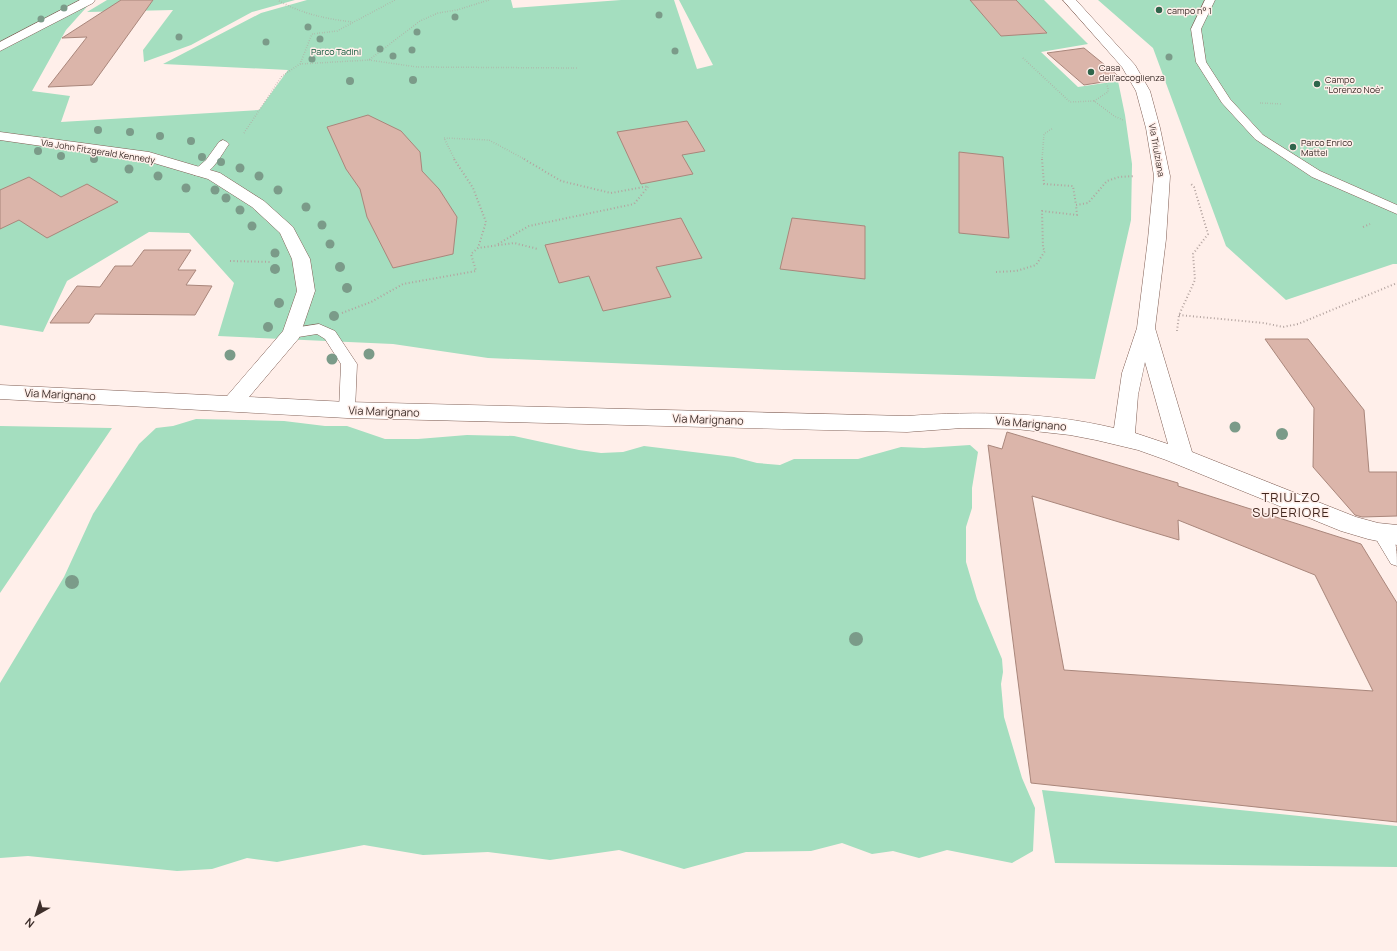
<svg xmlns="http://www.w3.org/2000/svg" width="1397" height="951" viewBox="0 0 1397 951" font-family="Manrope,sans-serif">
<rect width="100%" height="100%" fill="#ffefea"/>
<path fill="#a4debf" d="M0,0h93l-27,30 -34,61 38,5 -9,26 198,-12 29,-40 -125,-6 98,-51 46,-13h204l2,8 108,-8h53l23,69 16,-4 -34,-65h365l44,44 -47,8 37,35 40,-6 7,34 7,49 -1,56 -36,159 -312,-9 -295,-12 -95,-14 -175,-8 16,-53 -45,-50 -40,-1 -82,49 -24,51 -43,-7z
M107,0h188l-43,12 -61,33 -47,17 -1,-12 30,-40 -86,2z
M1098,0h299v264h-4l-107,36 -60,-54 -73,-198z
M196,419l88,2 41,5h22l38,13h33l49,-4 47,1 65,14 22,3 22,-1 21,-6 90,11 23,6 23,2 14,-6h64l43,-12 23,1 46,-3 8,7 -6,36v20l-6,19v35l11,37 25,60 1,13 -2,12 3,33 18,61 13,30 -2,43 -21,12 -65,-13 -28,8 -26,-7 -21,3 -30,-11 -31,8 -65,1 -62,17 -65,-19 -69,10 -62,-8 -65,3 -59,-10 -87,17 -30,-4 -35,11 -35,2 -149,-15 -28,2v-175l64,-106 29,-63 46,-70 17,-16 17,-2z
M0,426l112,2 -112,165z
M1042,790l355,36v41l-342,-4z"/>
<path fill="#dbb5aa" stroke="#a9867b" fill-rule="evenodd" d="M121,0h32l-61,85 -44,2 39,-50 -25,1z
M970,0h46l31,33 -46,3z
M1084,48l38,31 -38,6 -37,-32z
M368,115l33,16 19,21 2,19 17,18 18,28 -4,37 -60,14 -26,-51 -7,-28 -14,-20 -19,-42z
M687,121l18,30 -23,4 11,19 -52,10 -24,-52z
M959,152l44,5 6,81 -50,-5z
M29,177l32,20 26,-13 31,18 -71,36 -28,-18 -19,9v-39z
M681,218l21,40 -46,9 15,30 -68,14 -14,-35 -30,7 -14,-38z
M792,218l73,8v53l-85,-10z
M144,250h47l-13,20h18l-10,15 26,1 -17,29 -100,-1 -6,9h-39l27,-37 23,1 15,-21h17z
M1265,339h43l56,71 5,62h28v44l-35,1 -7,-2 -42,-48 1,-59z
M1007,432l171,51v3l183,58 36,59v219l-366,-39 -43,-338 14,4zM1032,496l147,44 -1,-20 137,55 58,116 -309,-21z"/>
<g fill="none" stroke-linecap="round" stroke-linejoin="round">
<defs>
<path id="service" d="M1205,0h10l-14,29 5,33 24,37 33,36 57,36 77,34v9l-85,-37 -57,-38 -33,-36 -26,-41 -5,-33z
M223,140l4,2 2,2c-8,11 -19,35 -35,31l-2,-3 14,-12 13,-18z
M319,324l16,7 22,33 -2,46 -2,4 -6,2 -6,-2 -2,-4 2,-46 -16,-25 -8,-5 -25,4 -5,-1 -2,-4 2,-4z
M1382,527c15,5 15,24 15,39l-6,-2 -18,-30 3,-5z"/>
<path id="minor" d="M80,0h15l-2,3 -93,48v-9z
M1063,0h13l59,65 15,26 10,37 10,48 -4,63 -11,89 37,124 164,65 22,6 19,2v20l-29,-6 -27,-8 -175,-71 -28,-10 -42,-10 -26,-5 -54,-6 -54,-1 -55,4 -560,-14 -347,-19v-14l227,11 56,-65 14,-40 -5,-32 -12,-26 -28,-26 -44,-28 -61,-18 -147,-21v-8l149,20 71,21 44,28 29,26 17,32 5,32 -16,47 -50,59 98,5 560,14c70,-5 139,-4 207,12l8,-55 15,-45 11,-89 6,-63 -8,-48 -10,-37 -14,-24zM1145,362l23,82 -33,-11 3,-38z"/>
</defs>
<use href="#service" stroke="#805f55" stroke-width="1"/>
<use href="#minor" stroke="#805f55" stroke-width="1"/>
<path stroke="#b3a39f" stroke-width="1.5" stroke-dasharray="0.5 2" stroke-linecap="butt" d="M279,1c24,13 47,18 74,21
M1023,58l47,44 24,-1 20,15 9,4
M369,60l48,7 161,1
M300,64l69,-4 51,-39 18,-8 19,-3 32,-10
M1094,101l14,-9v-5l-2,-3
M1260,103l22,1
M244,133l38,-57 18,-12 12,-30 25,-3 58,-31
M455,160l-11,-22 45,2 37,20
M1042,160l2,-26 9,-6"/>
<path stroke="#b3a39f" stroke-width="2" stroke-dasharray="1 2.5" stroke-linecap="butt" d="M454,159l19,29 13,34 -8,26
M524,159l37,22 50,12 38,-7
M1042,159l2,25 29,2 3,19
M1363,227l7,-3
M498,244l31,-18 105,-22 14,-17
M230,261l42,1
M996,272l20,-1 20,-6 9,-14 -2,-3 -1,-37 35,4 -1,-10 12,-2 19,-22 12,-4 16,-1
M342,313l29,-11 32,-18 73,-13 -5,-17 7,-6 36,-5 24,6
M1179,315l85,8 19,4 15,-3 99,-41
M1177,331l2,-16 16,-35 -2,-26 15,-20 -14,-47 -4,-4"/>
<use href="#service" fill="#fff" fill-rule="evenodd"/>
<use href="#minor" fill="#fff" fill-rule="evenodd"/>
</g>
<g fill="#7b9b89">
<circle cx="64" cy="8" r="3.5"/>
<circle cx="659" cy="15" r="3.5"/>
<circle cx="455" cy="17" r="3.5"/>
<circle cx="41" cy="19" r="3.5"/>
<circle cx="308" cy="27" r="3.5"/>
<circle cx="417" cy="32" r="3.5"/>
<circle cx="179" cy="37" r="3.5"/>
<circle cx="320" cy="39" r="3.5"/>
<circle cx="266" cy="42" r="3.5"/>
<circle cx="380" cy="49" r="3.5"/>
<circle cx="412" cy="50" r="3.5"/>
<circle cx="675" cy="51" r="3.5"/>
<circle cx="393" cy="56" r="3.5"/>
<circle cx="1169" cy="57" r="3.5"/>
<circle cx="312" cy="59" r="3.5"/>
<circle cx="413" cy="80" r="4"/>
<circle cx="350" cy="81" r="4"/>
<circle cx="98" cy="130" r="4"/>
<circle cx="130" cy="132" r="4"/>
<circle cx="160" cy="136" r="4"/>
<circle cx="191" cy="141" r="4"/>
<circle cx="38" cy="151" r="4"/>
<circle cx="61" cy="156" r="4"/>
<circle cx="202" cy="157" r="4"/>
<circle cx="94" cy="159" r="4"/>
<circle cx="221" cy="162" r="4"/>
<circle cx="240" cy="168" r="4.5"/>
<circle cx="129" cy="169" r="4.5"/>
<circle cx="158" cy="176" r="4.5"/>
<circle cx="259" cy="176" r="4.5"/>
<circle cx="186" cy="188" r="4.5"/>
<circle cx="215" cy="190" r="4.5"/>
<circle cx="278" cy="190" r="4.5"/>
<circle cx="226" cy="198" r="4.5"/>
<circle cx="306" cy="207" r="4.5"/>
<circle cx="240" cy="210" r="4.5"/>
<circle cx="322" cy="225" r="4.5"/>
<circle cx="252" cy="226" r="4.5"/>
<circle cx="330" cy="244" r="4.5"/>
<circle cx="275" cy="253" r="4.5"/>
<circle cx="340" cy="267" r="5"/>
<circle cx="275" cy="269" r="5"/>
<circle cx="347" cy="288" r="5"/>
<circle cx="279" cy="303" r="5"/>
<circle cx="334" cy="316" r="5"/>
<circle cx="268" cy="327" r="5"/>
<circle cx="369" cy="354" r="5.5"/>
<circle cx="230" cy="355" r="5.5"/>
<circle cx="332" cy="359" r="5.5"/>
<circle cx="1235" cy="427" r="5.5"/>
<circle cx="1282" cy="434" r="6"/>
<circle cx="72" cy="582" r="7"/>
<circle cx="856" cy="639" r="7"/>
</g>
<g fill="#2f654b" stroke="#ffefea" stroke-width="1.5">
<circle cx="1159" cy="10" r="4"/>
<circle cx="1091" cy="72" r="4"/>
<circle cx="1317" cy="84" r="4"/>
<circle cx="1293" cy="147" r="4"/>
</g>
<g text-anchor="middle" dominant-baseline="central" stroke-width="3" stroke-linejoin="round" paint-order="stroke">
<g font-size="9" fill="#3d2e2a" stroke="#ffefea" text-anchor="start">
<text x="1167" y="10">campo n° 1</text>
<text x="1099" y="67">Casa<tspan x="1099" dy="10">dell'accoglienza</tspan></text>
<text x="1325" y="79">Campo<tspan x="1325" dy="10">"Lorenzo Noè"</tspan></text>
<text x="1301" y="142">Parco Enrico<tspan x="1301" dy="10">Mattei</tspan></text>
</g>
<g font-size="9" fill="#0f563a" stroke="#ffefea">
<text x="336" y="51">Parco Tadini</text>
</g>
<g font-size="9" fill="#3d2e2a" stroke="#ffefea">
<text transform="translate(1157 150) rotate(80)">Via Triulziana</text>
<text transform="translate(98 151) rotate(9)">Via John Fitzgerald Kennedy</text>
</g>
<g font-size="11" fill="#3d2e2a" stroke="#ffefea">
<text transform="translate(60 394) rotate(3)">Via Marignano</text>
<text transform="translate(384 411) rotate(2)">Via Marignano</text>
<text transform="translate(708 419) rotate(2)">Via Marignano</text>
<text transform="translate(1031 423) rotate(5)">Via Marignano</text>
</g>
<g font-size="13" letter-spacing="1" fill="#43271e" stroke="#ffefea">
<text x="1291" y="497">TRIULZO<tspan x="1291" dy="15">SUPERIORE</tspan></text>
</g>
</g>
<g transform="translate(36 915) rotate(219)" stroke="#ffefea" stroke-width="3" paint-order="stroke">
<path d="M0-3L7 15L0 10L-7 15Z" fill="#3d2e2a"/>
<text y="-6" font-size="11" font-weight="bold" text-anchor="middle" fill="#3d2e2a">N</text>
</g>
</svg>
